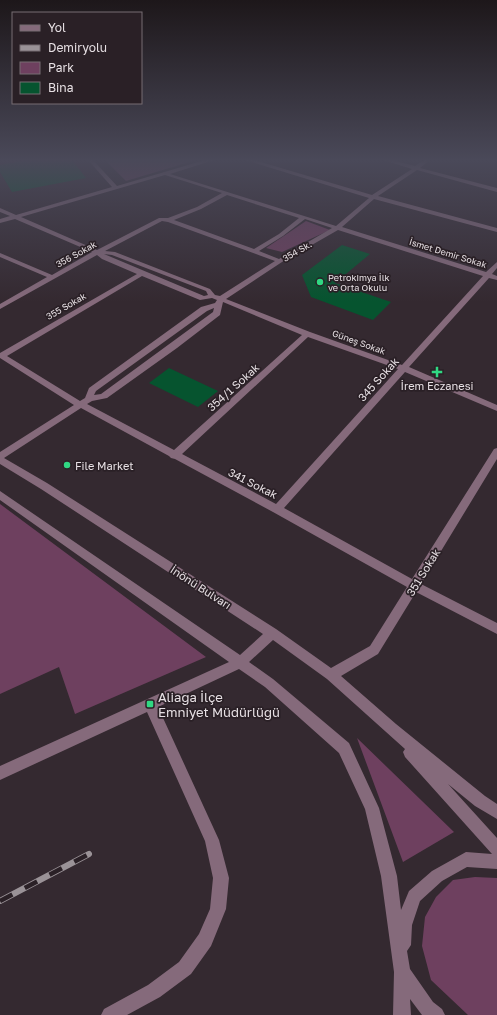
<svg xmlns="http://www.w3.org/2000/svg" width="497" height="1015" viewBox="0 0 497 1015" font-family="'Golos Text',sans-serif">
<rect width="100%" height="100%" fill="#342930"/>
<path fill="#6e405f" d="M105,160h91l-70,21z
M306,221l24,9 -48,22 -16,-4z
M0,505v-1l206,153 -131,57 -16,-47 -59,27z
M357,738l97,94 -51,30z
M475,877l22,1v137h-29l-37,-35 -9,-34 3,-29 11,-20 17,-17z"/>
<path fill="#06542f" d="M26,160h46l14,18 -74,14 -12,-20v-7z
M342,245l28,9 -35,29 56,19 -18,18 -62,-23 -9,-22z
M169,368l49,23 -20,16 -49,-24z"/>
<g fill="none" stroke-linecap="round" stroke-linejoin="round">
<path fill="#856a7b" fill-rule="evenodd" d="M88,160h5l24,26 88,-26h9l-44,14 166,52 33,-28 -124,-38h9l118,35 40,-26 -29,-9h9l23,6 9,-6h6l-10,8 77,20v4l-80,-22 -39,26 119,32v4l-123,-33 -32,28 144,45 11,-10v6l-5,6 5,2v4l-8,-2 -80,89 88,38v6l-92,-39 -121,136 128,71 82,-130 3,-1v11l-76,125 76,39v11l-81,-42 -38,62 -37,22 55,48 89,72 12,8v15l-22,-13 -27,-22 49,54v31l-30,-2 -25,14 -22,20 -8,24 -1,20 -4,6 3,18 23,33 9,7 3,6h-23l-12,-16 1,16h-18l1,-43 -13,-96 -16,-67 -26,-56 -74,-66 -26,-18 -81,38 61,133 10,38 -3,31 -15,37 -20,28 -31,23 -33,18h-26l3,-6 44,-24 31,-23 20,-28 11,-25 3,-31 -8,-37 -58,-129 -147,68v-14l229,-104 -229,-162v-9l240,164 23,-21 -222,-145 -41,-25v-12l74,-47 -74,-47v-5l137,-79 -35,-15 -5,-4 -97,54v-5l47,-27 -47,-20v-4l52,22 40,-23 -77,-33 -15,4v-4l10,-3 -10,-4v-4l16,7 96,-28zM165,175l57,18 -25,14 -29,11h-9l-62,32 -76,-33zM227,195l72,23 -20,16 -25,15 -80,-29 27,-11zM305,219l27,9 -53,31 -20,-8 24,-15zM162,221l6,1 107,39 -55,35 -5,-1 -5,-6 -95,-37 -10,-1zM338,230l145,46 -81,89 -92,-33 -84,-33 56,-37zM104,254l8,1 94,36 2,4 -4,1zM142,276l58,24 12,-2 5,2 -2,3 -14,4 -112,81 -4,10 -5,3 -73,-45zM223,302l79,33 -128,115 -87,-46 5,-3 15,-3 70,-50 43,-33zM214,308l-1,4 -112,82 -7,1 2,-4 111,-80zM308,337l90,32 -122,135 -94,-50zM81,408l88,48 2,2 4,1 98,53 134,75 -37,59 -39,22 -55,-39 -229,-146 -43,-25zM273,640l54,39 78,70 -2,3 2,5 87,97 -26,-2 -34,19 -23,20 -8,19 -4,-34 -18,-68 -30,-65 -76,-64 -24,-17z"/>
<defs>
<path id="rail" d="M0,901l89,-47"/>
</defs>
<use href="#rail" stroke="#9a9297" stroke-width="6"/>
<use href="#rail" stroke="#2a2026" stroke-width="4.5" stroke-dasharray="14" stroke-linecap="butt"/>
</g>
<linearGradient id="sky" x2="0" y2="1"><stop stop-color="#1d171a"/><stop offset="0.53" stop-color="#4a4959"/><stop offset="1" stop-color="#4a4959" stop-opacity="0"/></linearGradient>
<rect width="497" height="302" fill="url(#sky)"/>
<g fill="#30d883" stroke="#2a2026" stroke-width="1.5">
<circle cx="320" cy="282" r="4"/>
<path d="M435 366h4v4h4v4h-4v4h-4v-4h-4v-4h4z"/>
<circle cx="67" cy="465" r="4"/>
<rect x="146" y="700" width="8" height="8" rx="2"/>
</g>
<g text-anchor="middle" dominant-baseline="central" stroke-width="3.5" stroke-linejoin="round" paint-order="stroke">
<g font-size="9" fill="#e7e0e4" stroke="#2a2026">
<text transform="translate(297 251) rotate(-30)">354 Sk.</text>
<text transform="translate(448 253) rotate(17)">İsmet Demir Sokak</text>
<text transform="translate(76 254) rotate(-29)">356 Sokak</text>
<text transform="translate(66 306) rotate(-30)">355 Sokak</text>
<text transform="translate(359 342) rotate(20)">Güneş Sokak</text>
</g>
<g font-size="9" fill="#e7e0e4" stroke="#2a2026" text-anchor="start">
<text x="328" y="277">Petrokimya İlk<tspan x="328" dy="10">ve Orta Okulu</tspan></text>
</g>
<g font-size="11" fill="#e7e0e4" stroke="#2a2026">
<text transform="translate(378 379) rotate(-48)">345 Sokak</text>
<text transform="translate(233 387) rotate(-42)">354/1 Sokak</text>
<text transform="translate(253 483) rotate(27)">341 Sokak</text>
<text transform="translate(423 572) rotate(-58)">351 Sokak</text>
<text transform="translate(201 587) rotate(33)">İnönü Bulvarı</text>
</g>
<g font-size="11" fill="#e7e0e4" stroke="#2a2026">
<text x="437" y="385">İrem Eczanesi</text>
<text x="75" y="465" text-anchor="start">File Market</text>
</g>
<g font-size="13" fill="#e7e0e4" stroke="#2a2026" text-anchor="start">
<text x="158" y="697">Aliağa İlçe<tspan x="158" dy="15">Emniyet Müdürlüğü</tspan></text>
</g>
</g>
<rect x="12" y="12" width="130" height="92" fill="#2a2026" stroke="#766d72"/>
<rect x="20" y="25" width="20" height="6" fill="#856a7b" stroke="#766d72"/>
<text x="48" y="32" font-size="12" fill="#e7e0e4">Yol</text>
<rect x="20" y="45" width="20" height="6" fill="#9a9297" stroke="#766d72"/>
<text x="48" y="52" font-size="12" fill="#e7e0e4">Demiryolu</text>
<rect x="20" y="62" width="20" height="12" fill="#6e405f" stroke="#766d72"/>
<text x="48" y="72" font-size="12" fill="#e7e0e4">Park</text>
<rect x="20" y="82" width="20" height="12" fill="#06542f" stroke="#766d72"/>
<text x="48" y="92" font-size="12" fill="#e7e0e4">Bina</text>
</svg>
